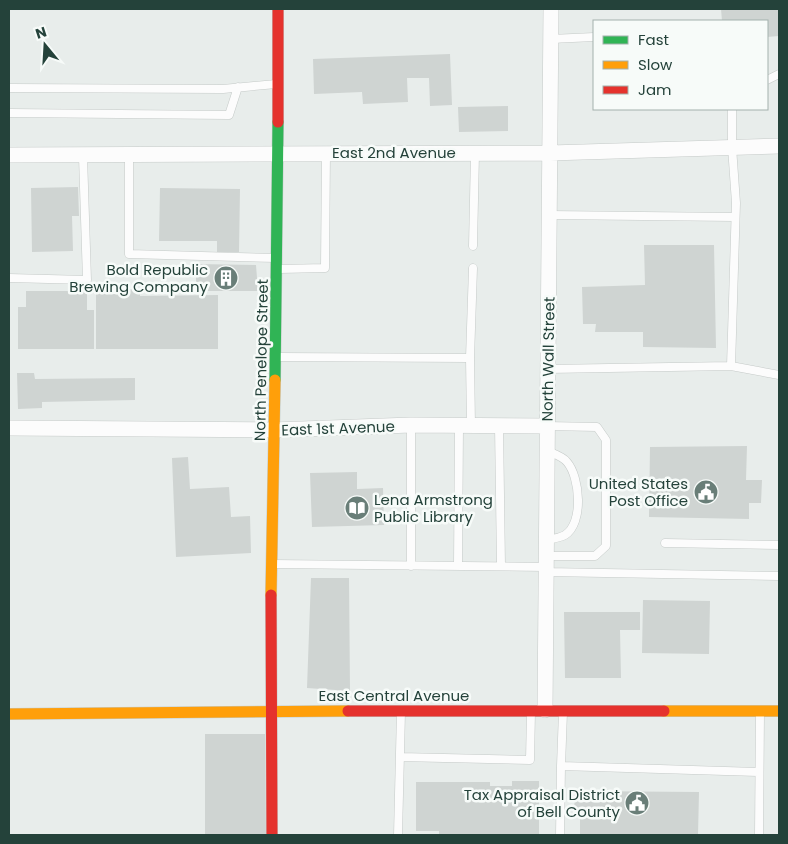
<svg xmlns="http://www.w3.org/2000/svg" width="788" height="844" viewBox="0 0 788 844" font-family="Poppins,sans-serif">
<rect width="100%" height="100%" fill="#e8edeb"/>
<path fill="#cfd4d2" d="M721,9h58v27l-12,1v-16h-45z
M450,54l2,51 -22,1 -1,-28h-22l1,24 -45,2 -1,-12 -48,2 -1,-35z
M508,106v25l-49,1 -1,-25z
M78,187l1,29h-7l1,35 -41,1 -1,-64z
M160,188l80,1 -1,63h-22v-11h-58z
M644,245h70l2,103 -73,-1v-15h-48l1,-8h-13l-1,-37 63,-2z
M196,264l60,1 2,26h-62z
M96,289h44v7l78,-1v54h-122z
M26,291h61v19h7v39h-76v-42h8z
M17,373h17l1,6 100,-1v22l-93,2v6l-24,1z
M747,446l-1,34h16l-1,23h-12v16l-100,-2 1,-70z
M188,457l2,32 39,-2 2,30 19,-1 1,37 -75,4 -4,-99z
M357,472v17l26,-1 1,37 -72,2 -2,-54z
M311,578h38l1,113 -43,-3z
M643,600l67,1 -1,53 -67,-1z
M564,612h76v18h-20l1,48h-56z
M205,734h60l1,101h-61z
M512,781h27v54h-100v-4h-23v-49h74v4h22z
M575,791l124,1 -1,43h-118v-21h-6z"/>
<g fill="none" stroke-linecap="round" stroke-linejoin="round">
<defs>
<path id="lane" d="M551,39l43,-2
M767,80l12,-6
M9,88l214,1 53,-5
M9,113l220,2 9,-28
M129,155v99l147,4
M549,215l186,2
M473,246l2,-93
M280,269l45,-1 1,-116
M9,278l78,2 -4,-124
M278,357l192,1 1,68
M470,358l3,-90
M731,366l48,9
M548,369l183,-3 5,-163 -4,-56v-38
M411,425v141
M499,426l2,140
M546,540c6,-1 14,-2 19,-5 19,-12 15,-58 2,-73 -5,-6 -13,-8 -20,-11
M665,543l114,2
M546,556h49l11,-10v-106l-9,-13 -50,-1
M273,564l273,3
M458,566l1,-140
M546,572l233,4
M563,712l-2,54 197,6
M400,757l130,3 1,-48
M398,835l3,-123
M560,835l1,-69
M759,835l1,-123"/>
<path id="street" d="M9,155l541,-2 229,-7
M9,428l266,2 136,-5 136,1
M545,710l6,-701"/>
<path id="fast" d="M275,380l3,-258"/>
<path id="slow" d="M271,595l4,-215
M664,711h115
M9,714l339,-3"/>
<path id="jam" d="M278,9v113
M271,595l1,240
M348,711h316"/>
</defs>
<use href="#lane" stroke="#c5cac8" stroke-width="9"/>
<use href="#street" stroke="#c5cac8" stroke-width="16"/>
<use href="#fast" stroke="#c3cbc8" stroke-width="12"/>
<use href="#slow" stroke="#c3cbc8" stroke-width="12"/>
<use href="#jam" stroke="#c3cbc8" stroke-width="12"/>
<use href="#lane" stroke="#fcfcfc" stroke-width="8"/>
<use href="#street" stroke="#fcfcfc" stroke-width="15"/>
<use href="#fast" stroke="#30b455" stroke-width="11"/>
<use href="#slow" stroke="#ff9f0a" stroke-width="11"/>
<use href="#jam" stroke="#e5322d" stroke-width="11"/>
</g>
<defs>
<symbol id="building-disc" viewBox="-11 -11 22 22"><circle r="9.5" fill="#697e78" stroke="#f7fbf9"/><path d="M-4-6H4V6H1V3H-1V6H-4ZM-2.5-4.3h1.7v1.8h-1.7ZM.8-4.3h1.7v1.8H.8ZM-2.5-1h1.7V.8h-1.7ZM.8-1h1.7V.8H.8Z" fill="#fff"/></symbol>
<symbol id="civic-disc" viewBox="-11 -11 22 22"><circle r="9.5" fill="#697e78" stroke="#f7fbf9"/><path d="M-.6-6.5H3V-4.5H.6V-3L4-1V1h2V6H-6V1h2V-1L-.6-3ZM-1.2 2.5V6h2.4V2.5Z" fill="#fff"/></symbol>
<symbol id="library-disc" viewBox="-11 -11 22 22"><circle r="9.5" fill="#697e78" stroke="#f7fbf9"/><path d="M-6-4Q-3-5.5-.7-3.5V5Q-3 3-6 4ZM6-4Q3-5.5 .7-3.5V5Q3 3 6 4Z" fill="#fff"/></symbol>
</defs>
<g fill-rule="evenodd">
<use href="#building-disc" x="212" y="264" width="28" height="28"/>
<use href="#civic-disc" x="692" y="478" width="28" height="28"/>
<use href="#library-disc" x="343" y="494" width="28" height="28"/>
<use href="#civic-disc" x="623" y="789" width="28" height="28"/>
</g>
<g text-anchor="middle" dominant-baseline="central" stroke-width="5" stroke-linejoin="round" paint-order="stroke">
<g font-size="15" fill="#24423a" stroke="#f7fbf9">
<text x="394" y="152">East 2nd Avenue</text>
<text transform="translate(548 359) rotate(-89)">North Wall Street</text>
<text transform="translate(261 360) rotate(-89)">North Penelope Street</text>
<text transform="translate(338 428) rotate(-2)">East 1st Avenue</text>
<text x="394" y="695">East Central Avenue</text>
</g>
<g font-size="15" fill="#24423a" stroke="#f7fbf9" text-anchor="end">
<text x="208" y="269">Bold Republic<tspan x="208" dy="17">Brewing Company</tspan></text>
<text x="688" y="483">United States<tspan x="688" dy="17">Post Office</tspan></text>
<text x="374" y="499" text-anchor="start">Lena Armstrong<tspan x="374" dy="17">Public Library</tspan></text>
<text x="620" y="794">Tax Appraisal District<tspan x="620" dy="17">of Bell County</tspan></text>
</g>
</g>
<rect width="788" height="844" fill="none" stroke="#24423a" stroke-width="20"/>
<rect x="593" y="20" width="175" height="90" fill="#f7fbf9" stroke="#a3b1ad"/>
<rect x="603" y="36" width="25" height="8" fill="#30b455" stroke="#a3b1ad"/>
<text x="638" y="45" font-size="15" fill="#24423a">Fast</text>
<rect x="603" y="61" width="25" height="8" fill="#ff9f0a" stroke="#a3b1ad"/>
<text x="638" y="70" font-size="15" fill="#24423a">Slow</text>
<rect x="603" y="86" width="25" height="8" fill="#e5322d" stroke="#a3b1ad"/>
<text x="638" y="95" font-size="15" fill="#24423a">Jam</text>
<g transform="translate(45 45) rotate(342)" stroke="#f7fbf9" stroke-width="4" paint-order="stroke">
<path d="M0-4L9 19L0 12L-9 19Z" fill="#24423a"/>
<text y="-8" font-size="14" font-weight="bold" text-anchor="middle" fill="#24423a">N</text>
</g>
</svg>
